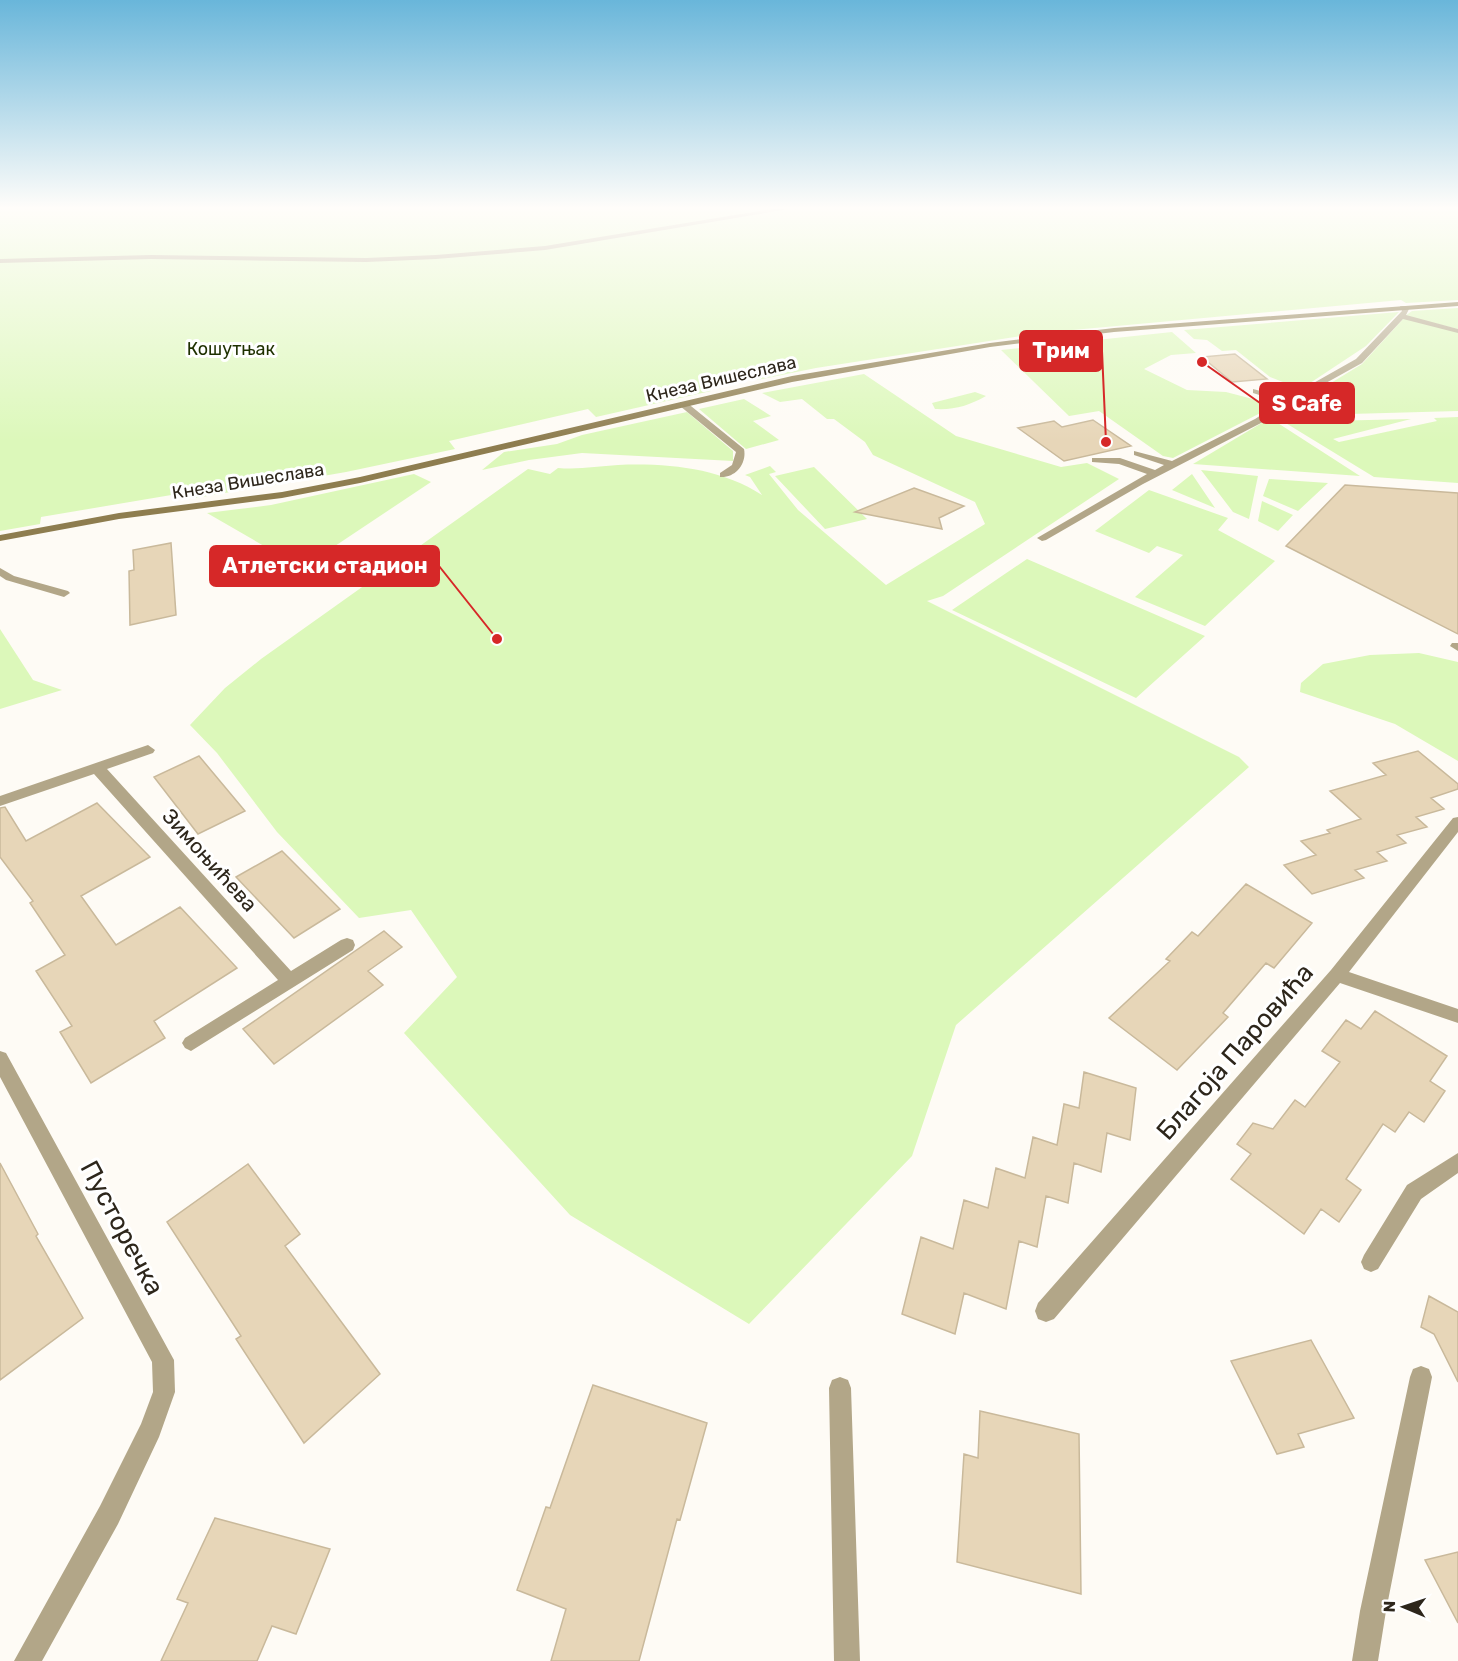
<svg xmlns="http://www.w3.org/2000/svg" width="1458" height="1661" viewBox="0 0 1458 1661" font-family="Rubik,sans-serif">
<rect width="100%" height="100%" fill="#fefbf5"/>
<path fill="#dcf8ba" d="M0,209h1458v91l-52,3 -5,-3 -361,33 -224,35 -59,12 -6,-4 -46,10 6,5 -115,26 -8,-8 -139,32 6,8 -109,23 -150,26 -1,-7 -154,26 -1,7 -40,7z
M1458,308v21l-53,-13 7,-5z
M1399,312l-33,34 -65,43 -31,-12 -34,-27 -14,1 -15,-11 -13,-1 -10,-9z
M1404,318l54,14v79l-181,5 85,-52z
M1172,332l24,21 -25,2 -27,14 43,21 39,2 50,13 -103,53 -10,-2 -64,-45 -30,5 -68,-66z
M864,374l92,62 105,31 26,-4 32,16 -176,117 -16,5 312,156 10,10 -293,258 -44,131 -163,168 -179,-109 -166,-182 53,-56 -46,-67 -52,8 -82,-86 -60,-79 -27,-28 35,-37 36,-29 267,-190 22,5 8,-6c21,2 40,-2 60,-3 50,-2 102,3 144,30l-12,-18 -5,-2 25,-9 6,6 -7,2 29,36 88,75 99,-61 -10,-22 -102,-47 -8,-13 -31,-23h-7l-25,-20 -22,3 -18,-9z
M975,392l11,4c-18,10 -31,14 -51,13l-3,-6z
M744,399l27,17 -18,5 26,19 -33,9 -47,-40z
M687,412l46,39v10l-151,-8 -53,7 -47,10 22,-18 53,-8 25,-9z
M1458,417v66l-84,-6 -90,-55 127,-3 -78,20 6,3 98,-21 -3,-3z
M1270,418l90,58 -167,-12z
M814,467l53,52 -42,10 -50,-53z
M1201,470l57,6 -9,43 -16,-7z
M414,474l17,8 -129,86 -95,-55 64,-8z
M1192,474l23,34 -43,-18z
M1269,479l59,4 -30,28 -35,-15z
M1149,490l79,28 -10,12 57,31 -70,65 -70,-29 48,-42 -26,-9 -8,7 -54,-22z
M1262,501l31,14 -15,16 -20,-10z
M1027,559l178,77 -69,62 -184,-88z
M0,629l33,51 29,10 -62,19z
M1419,653l39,9v99l-63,-37 -95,-32 1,-9 22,-19 47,-9z"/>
<path fill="#e7d6b8" stroke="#c9b99b" stroke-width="1.5" d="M1235,354l32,25 -35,3 -30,-25z
M1093,420l38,26 -67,15 -46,-33 36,-7 8,6z
M1345,485l113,8v141l-172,-88z
M914,488l50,18 -25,12 3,11 -87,-17z
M171,543l5,72 -46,10 -1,-54 5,-1 -1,-20z
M1418,751l40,33v5l-27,9 13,11 -28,8 11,10 -30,8 9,8 -29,9 10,9 -32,9 9,8 -52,16 -28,-29 32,-10 -15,-14 29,-8 -3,-3 34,-11 -31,-28 56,-16 -13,-12z
M199,756l46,55 -47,23 -44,-57z
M97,803l53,54 -69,39 35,49 64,-38 57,61 -83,53 11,17 -74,45 -31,-51 12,-6 -36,-55 29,-16 -35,-52 3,-2 -33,-44v-49l5,-1 21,34z
M282,851l58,58 -46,29 -58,-61z
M1246,884l66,39 -38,45 -8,-5 -43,50 5,4 -51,53 -68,-52 61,-57 -4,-2 26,-27 6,4z
M384,931l18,16 -34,24 15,14 -109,79 -31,-35z
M1375,1011l72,45 -17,25 15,10 -21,31 -15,-10 -14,20 -12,-8 -37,55 15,11 -22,32 -18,-13 -17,25 -73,-55 20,-25 -14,-10 16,-21 20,6 22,-29 10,7 35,-45 -18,-11 24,-31 15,9z
M1084,1072l52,16 -6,52 -23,-7 -6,39 -27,-9 -6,40 -22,-7 -9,51 -18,-6 -13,68 -42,-16 -9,41 -53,-20 19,-77 32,12 11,-49 24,8 8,-40 29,10 8,-41 24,8 7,-41 15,4z
M0,1163l38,71 -2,2 47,82 -83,62z
M248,1164l52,70 -15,12 95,128 -76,69 -68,-104 5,-3 -74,-114z
M1429,1296l29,16v70l-24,-48 -13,-7z
M1311,1340l43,78 -56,16 6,13 -27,7 -46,-93z
M593,1385l114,38 -27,97 -3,-1 -38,142h-88l15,-52 -49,-19 29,-83 4,1z
M980,1411l99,23 2,160 -124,-32 7,-108 14,4z
M215,1518l115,31 -34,85 -24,-8 -15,35h-96l27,-58 -11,-4z
M1458,1552v71l-33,-63z"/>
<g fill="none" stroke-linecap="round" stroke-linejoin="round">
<path fill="#b2a688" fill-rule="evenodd" d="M1400,306h6l3,3 -3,6 52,14v4l-55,-14 -41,44 -65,36 -36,24 -118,61 -97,56 -4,1 -5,-3 110,-64 -28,-10 -27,-2v-4h28l35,12 9,-5 -30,-10v-4l38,10 83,-42 26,-17 -28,-9v-4l34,9 69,-39 46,-48z
M680,402h6l58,47c3,14 -8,29 -24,28v-4l12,-8 4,-13 -56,-46z
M0,568l14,8 54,15 2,2 -6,4 -58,-17 -6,-4z
M1452,643h6v8l-8,-5z"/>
<path fill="#b2a688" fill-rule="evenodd" d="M772,209h17l-244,41 -109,9 -70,3 -215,-3 -151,4v-4l151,-4 215,3 70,-3 109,-9z
M148,745l7,5 -2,3 -46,16 184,202 50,-31 6,-2 6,2 2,5 -2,5 -162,101 -6,-3 -3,-5 3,-5 93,-58 -184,-206 -94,32v-10z
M1458,817v15l-109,140 109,37v14l-118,-40 -286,336 -8,3 -8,-3 -3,-8 3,-8 293,-333 122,-152z
M0,1051l6,2 168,307 1,32 -16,45 -41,87 -76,137h-28l86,-155 41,-82 12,-32 -1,-30 -152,-285z
M1458,1153v20l-37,26 -43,70 -7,3 -7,-3 -3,-7 3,-7 43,-70z
M1421,1366l8,3 3,8 -46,234 -8,50h-26l8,-50 50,-234 3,-8z
M840,1377l8,3 3,8 9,273h-26l-5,-273 3,-8z"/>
<path fill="#8e7d4f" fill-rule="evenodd" d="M1458,302v4l-344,26 -124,15 -198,35 -432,101 -78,15 -163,21 -119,22v-6l119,-22 163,-21 78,-15 432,-101 198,-33 124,-15z"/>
</g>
<linearGradient id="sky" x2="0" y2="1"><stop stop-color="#69b6da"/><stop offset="0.47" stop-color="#fffdfa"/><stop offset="1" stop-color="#fffdfa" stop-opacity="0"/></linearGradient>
<rect width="1458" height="442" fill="url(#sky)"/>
<g text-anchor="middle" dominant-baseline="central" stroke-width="6" stroke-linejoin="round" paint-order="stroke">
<g font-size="18" fill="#1e3000" stroke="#fff">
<text x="231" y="349">Кошутњак</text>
</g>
<g font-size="18" fill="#2d261b" stroke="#fff">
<text transform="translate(721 379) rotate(-13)">Кнеза Вишеслава</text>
<text transform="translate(248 481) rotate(-9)">Кнеза Вишеслава</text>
</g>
<g font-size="21" fill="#2d261b" stroke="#fff">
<text transform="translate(210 860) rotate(48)">Зимоњићева</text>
</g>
<g font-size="26" fill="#2d261b" stroke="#fff">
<text transform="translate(1235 1052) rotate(-49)">Благоја Паровића</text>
<text transform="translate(122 1228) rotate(62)">Пусторечка</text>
</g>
</g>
<path fill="none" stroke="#d62828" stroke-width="2" d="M1106 442L1102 351M1202 362L1260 403M497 639L439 566"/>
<g fill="#d62828" stroke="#fff" stroke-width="2">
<circle cx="1106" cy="442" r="6"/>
<circle cx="1202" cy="362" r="6"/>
<circle cx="497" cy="639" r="6"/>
</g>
<g fill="#d62828" stroke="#d62828" stroke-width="2">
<rect x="1020" y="331" width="82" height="40" rx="6"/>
<rect x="1260" y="383" width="94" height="40" rx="6"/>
<rect x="210" y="546" width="229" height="40" rx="6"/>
</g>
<g font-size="22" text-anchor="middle" font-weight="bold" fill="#fff">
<text x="1061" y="358">Трим</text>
<text x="1307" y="411">S Cafe</text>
<text x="325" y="573">Атлетски стадион</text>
</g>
<g transform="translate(1404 1607) rotate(272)" stroke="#ffffff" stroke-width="4.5" paint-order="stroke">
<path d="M0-4.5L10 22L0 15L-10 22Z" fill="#2d261b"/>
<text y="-9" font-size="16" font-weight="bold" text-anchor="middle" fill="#2d261b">N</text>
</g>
</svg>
